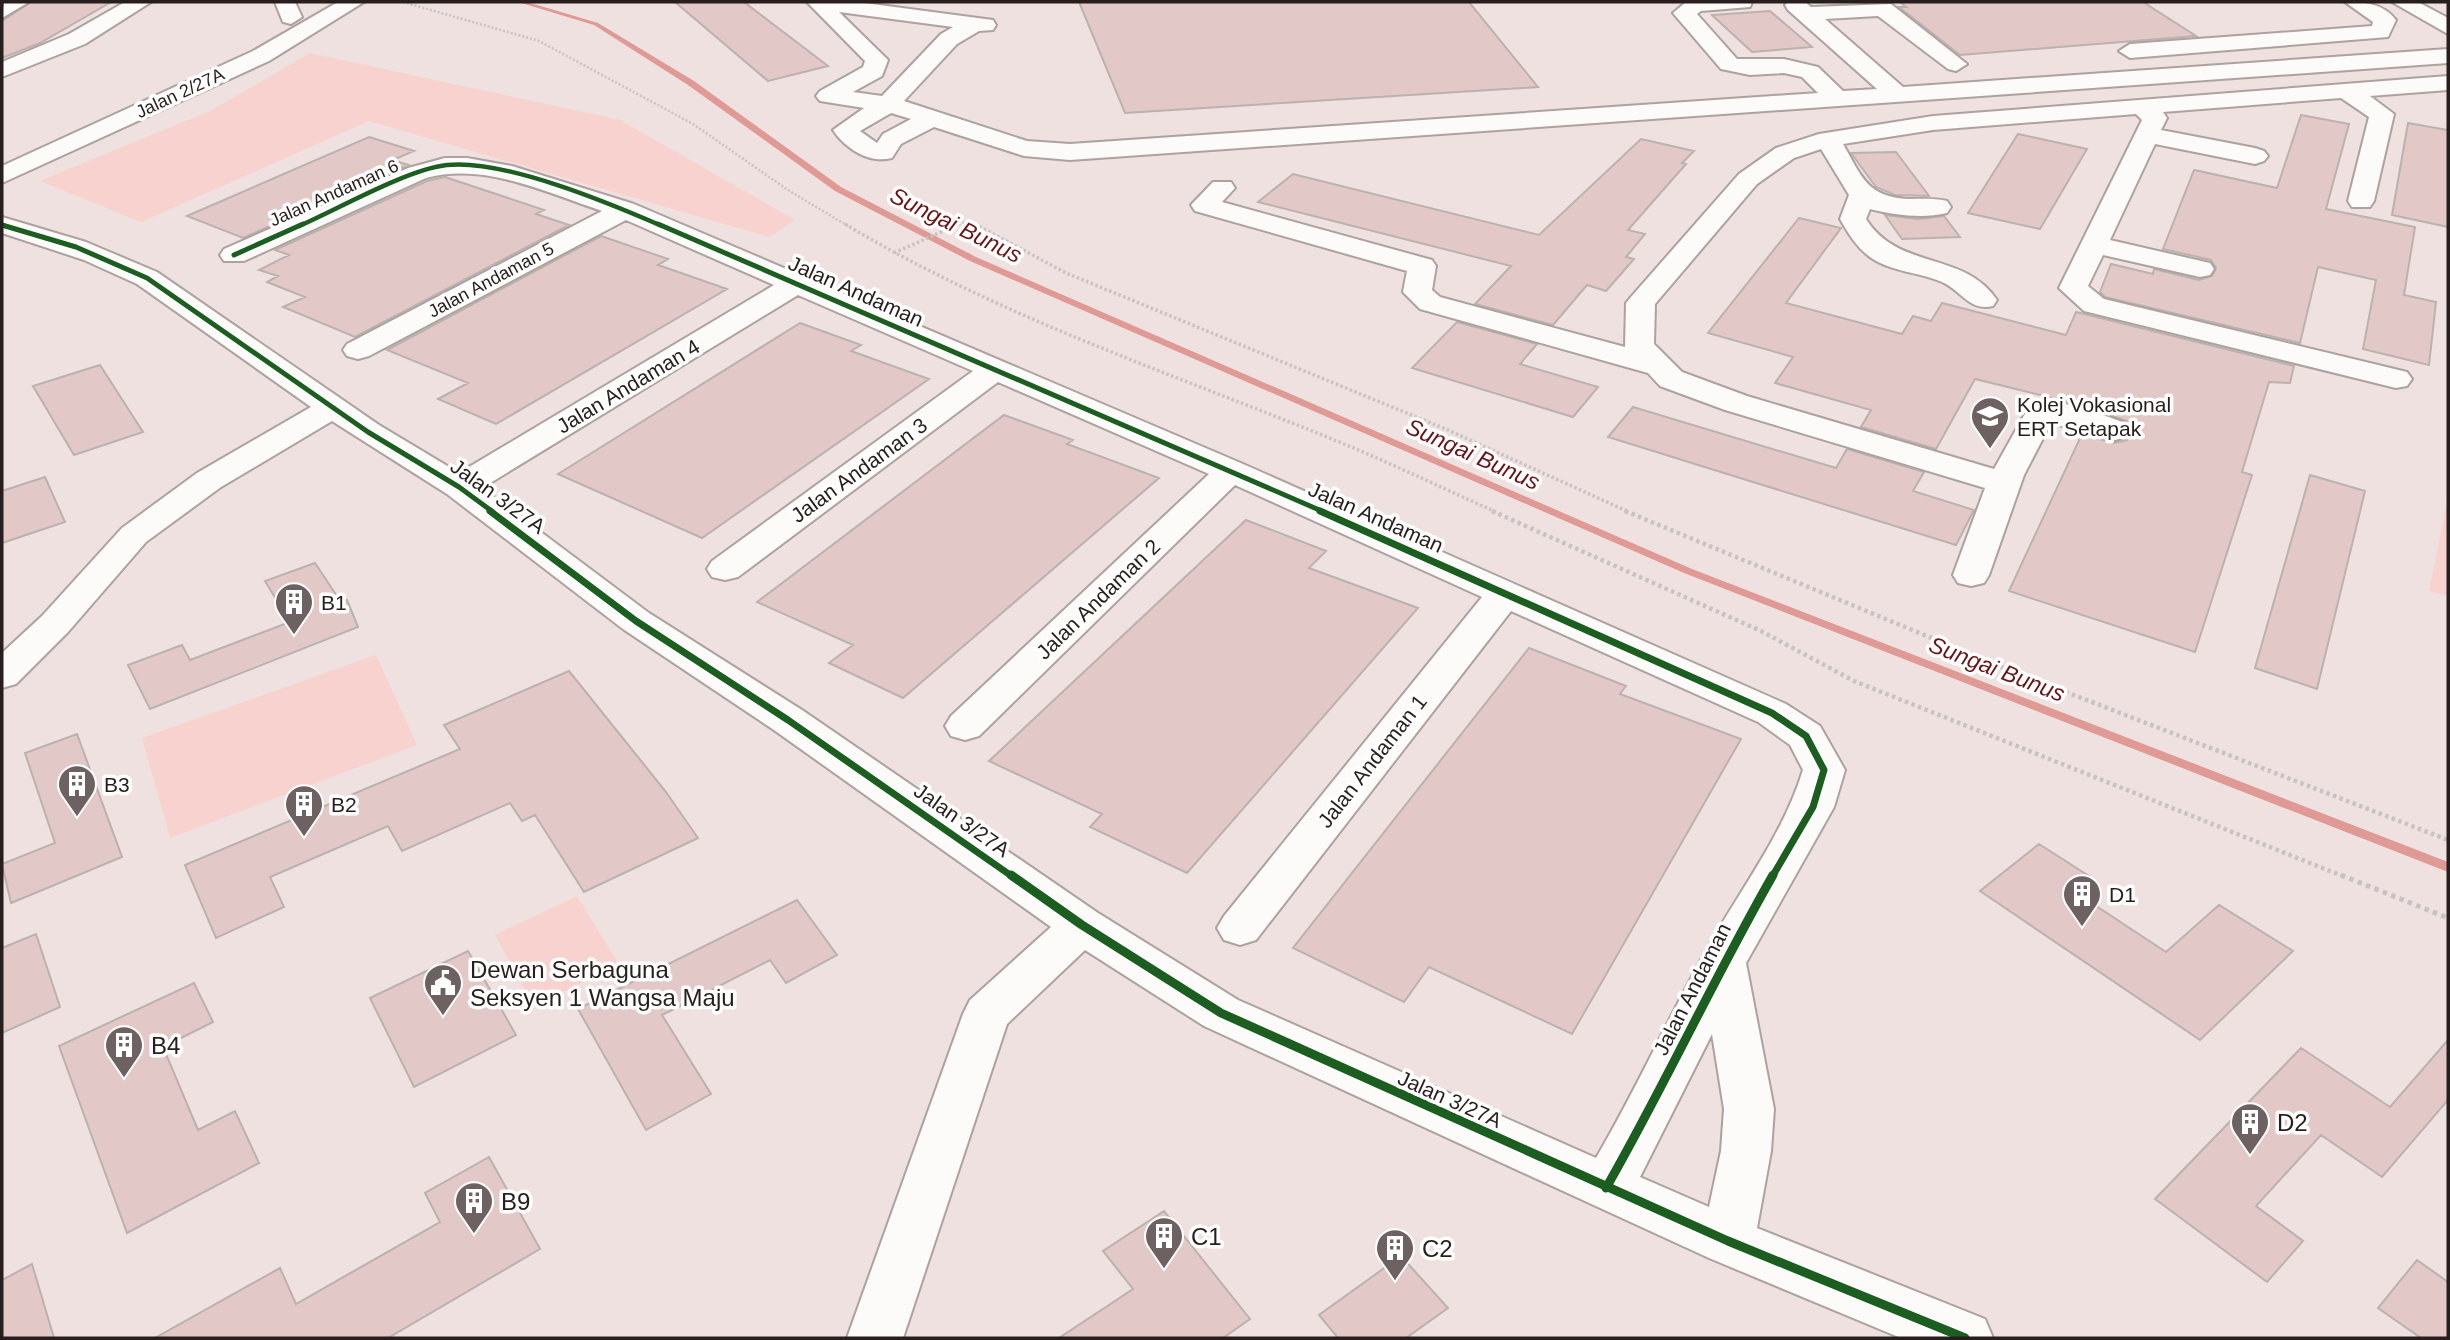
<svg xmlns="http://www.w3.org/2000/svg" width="2450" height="1340" viewBox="0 0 2450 1340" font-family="Arial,sans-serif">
<rect width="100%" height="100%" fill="#efe1df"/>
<path fill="#f7d2ce" d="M310,53l310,67 175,100 -26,17 -400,-116 -228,101 -101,-41 172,-71z
M2448,497v99l-19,-5z
M376,655l41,90 -247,93 -28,-100z
M577,896l42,69 -85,41 -39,-71z"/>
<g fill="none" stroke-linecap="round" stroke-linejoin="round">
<path fill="#e09a95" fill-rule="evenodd" d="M518,2h9l71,21 96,58 147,106 135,70 716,312 756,293v10l-764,-299 -714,-312 -135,-70 -147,-106 -94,-60z"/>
</g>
<path fill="#e2c9c7" stroke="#bbb1af" stroke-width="2" d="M31,2h80l-71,41 -38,15v-37z
M675,2h69l84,64 -60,15z
M1079,2h390l69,85 -413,26z
M1900,2h243l53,34 -236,19 -61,-48h7z
M1770,11l42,36 -60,5 -40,-37z
M2301,115l48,9 -23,85 89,18 -11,68 32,7 -7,63 -66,-16 13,-69 -58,-13 -18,76 -195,-46 -5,-5 11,-28 42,10 1,-5 45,11 13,-4 4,-8 -5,-8 -48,-11 31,-79 83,18z
M2408,123l40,7v97l-56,-12z
M2018,134l69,15 -47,80 -72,-16z
M369,137l45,14 -21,9 15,5 -165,73 -56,-22z
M1641,139l53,12 -12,12 4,1 -58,66 17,4 -19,23 8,2 -28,32 -19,-6 -34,40 -78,-21 36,-38 -253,-64 35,-28 246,61z
M1896,152l33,44 -34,-1 -19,-8 -25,-34z
M445,177l99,33 -8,4 33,11 -214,112 -72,-30 22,-10 -38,-15 11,-6 -19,-6 30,-15 -14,-5 152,-69z
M1885,215l33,4 26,-3 16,21 -58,2z
M1799,218l42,10 -55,75 116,31 11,-18 18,5 11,-18 124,32 10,-23 218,54 -4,17 -21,-1 -27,90 10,3 -57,177 -186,-61 73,-157 32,9 13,-3 7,-10 -7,-9 -46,-16 -106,-26 -39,70 -75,-22 10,-17 -96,-27 18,-26 -85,-24z
M601,236l67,23 -10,6 69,24 -231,135 -58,-25 30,-16 -81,-33z
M1457,322l80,22 -17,20 78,23 -25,30 -161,-49z
M800,323l61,22 -10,6 78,28 -227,159 -144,-64z
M100,365l43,67 -69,23 -41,-69z
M1633,407l203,61 11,-19 77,23 -11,19 61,19 -18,35 -348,-108z
M1004,415l69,25 -6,4 92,34 -256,220 -74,-35 24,-18 -96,-43z
M2310,475l55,16 -48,198 -62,-21z
M45,477l20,45 -63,21v-52z
M1246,520l80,31 -17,17 109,40 -231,265 -97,-46 12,-13 -113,-53z
M315,563l26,39 6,-2 11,27 -208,82 -22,-44 54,-20 8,15 100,-38 -25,-41z
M1529,648l97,38 -6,8 121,45 -169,295 -143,-67 -25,35 -111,-54z
M569,671l97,121 32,46 -114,54 -49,-77 -13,6 -12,-18 -108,48 -14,-25 -118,51 14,30 -68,31 -31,-73 275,-116 -16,-24z
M77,734l45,123 -111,46 -9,-39 53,-21 -30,-90z
M2039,844l50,32 -17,14 94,62 53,-47 74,46 -93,89 -220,-149z
M797,900l40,55 -51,28 -16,-23 -108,55 49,79 -65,36 -68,-121z
M36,934l24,73 -58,26v-85z
M468,951l48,84 -102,52 -44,-89z
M194,983l19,39 -50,25 35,83 37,-19 24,52 -132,70 -68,-187z
M2448,1040v60l-66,77 -61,-42 -65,71 47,35 -36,41 -112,-83 146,-151 89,59z
M489,1157l51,92 -152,89h-233l125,-70 16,36 144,-82 -15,-29z
M1164,1211l86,108 -27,19h-164l74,-49 -30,-38z
M1401,1256l47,52 -42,30h-68l-19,-23z
M2417,1260l31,22v56h-27l-43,-30z
M32,1264l22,74h-52v-58z"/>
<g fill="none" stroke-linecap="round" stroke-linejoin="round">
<defs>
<path id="minor" d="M4,2h25l-27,16z
M125,2h26l-66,42 -83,33v-15l67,-28z
M275,2h20l7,15 -11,7 -8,-2z
M807,2h50l136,18 3,5 -3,5 -14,1 -22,13 -53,57 123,40 43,3 748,-51 -16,-16 -18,-4 -34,2 -29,-6 -48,-56 13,-11h66l-2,5 -49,4 -4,3 40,45h47l34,8 25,24 34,-2 -89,-79 -3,-5 3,-3h17l6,5 80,-3 76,60 -11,7 -8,-2 -70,-53 -53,3 78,68 545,-38v14l-1378,97 -46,-4 -90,-29 -33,17 -9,14c-23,6 -46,-9 -59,-28l31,-22 -44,-7 -4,-5 4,-5 43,-24 2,-6zM839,12l114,15 -12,7 -59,62 -29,-4 29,-16 6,-16zM891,113l20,6 -28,15 -6,9 -17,-12z
M2345,2c19,0 38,1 51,18l-8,17 -258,21 -11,-7 11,-7 242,-18 1,-4z
M2392,2h26l30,16v16z
M2448,76v14l-78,6 24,18 -20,87 -4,6h-18l-4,-6 21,-84 -28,-19 -178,14 4,6 -6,12 94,18 9,3 4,5 -4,5 -9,3 -100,-20 -45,96 100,23 4,6 -4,6 -10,2 -97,-22 -15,31 16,13 303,73 5,7 -5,7 -11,2 -312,-77 -25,-23 83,-168 -6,-6 -203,16 -90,14c19,33 24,53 66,55 13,0 26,-1 38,2l4,6 -4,6c-24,6 -53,2 -77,-4l-4,10c33,52 97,31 131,81l-4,6c-23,6 -31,-15 -51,-24 -23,-10 -51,-10 -72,-25 -13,-9 -22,-24 -30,-38l9,-24 -28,-46 -27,9 -37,26 -102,120 -1,40 28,28 65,24 247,73 33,-59c8,-2 19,-8 27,-7 20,0 53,14 72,20l5,7 -5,7 -11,3 -64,-17 -27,52 -35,100 -5,8 -13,3 -13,-3 -5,-8 32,-87 -260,-78 -65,-24 -12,-13 -228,-64 -17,-17 4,-21 -212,-60 -4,-6 22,-23h18l4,6 -13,14 210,58 4,6 -4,24 8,7 185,50 1,-44 5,-6 108,-123 37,-26 43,-14 114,-18z
M445,158h22l45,8 122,38 609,260 543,240 34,22 25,44 -11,37 -88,156 28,146 -3,42 -14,77 228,91 8,19h-92l-192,-80 -505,-232 -119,-76 -78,74 -104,314h-56l116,-324 7,-14 81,-73 -277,-197 -151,-101 -176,-135 -115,-73 -111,66 -75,55 -78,90 -52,52 -14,4v-35l40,-37 80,-88 75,-55 114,-66 -174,-123 -53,-24 -82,-27v-16l84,25 71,30 222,153 80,48 315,-188 -148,-65 -257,136 -11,3 -11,-3 -4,-6 4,-6 255,-133c-55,-18 -117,-49 -176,-33l-182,83h-20l-4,-6 4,-6 184,-81zM798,295l175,76 -261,190 -5,8 5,8 13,3 13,-3 260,-195 211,92 -258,242 -6,10 6,10 14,4 14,-4 256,-251 247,112 -258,319 -7,12 7,12 16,5 16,-5 255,-329 247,111 32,23 13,25c-20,65 -63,120 -96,179 -39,69 -71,141 -111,209l-358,-158 -140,-87 -296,-203 -153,-97 -167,-125zM1712,1034l12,75 -3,42 -12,56 -69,-30z"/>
<path id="major" d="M338,2h26l-95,59 -267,122v-17l251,-115z"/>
</defs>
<use href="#minor" stroke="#aca2a0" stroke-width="4"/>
<use href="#major" stroke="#aca2a0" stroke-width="4"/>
<path stroke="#c8c3c3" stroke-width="2.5" stroke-dasharray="2 2" stroke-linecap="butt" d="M403,2l136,39 154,83 95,66 60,36
M955,226l14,-6 9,6"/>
<path stroke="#c8c3c3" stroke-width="3.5" stroke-dasharray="2.5 2.5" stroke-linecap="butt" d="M845,224c161,97 339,153 511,225 47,20 93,42 140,63
M975,224l91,49 382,157 181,82
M894,253l65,-29"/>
<path stroke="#c8c3c3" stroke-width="4.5" stroke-dasharray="3.5 3.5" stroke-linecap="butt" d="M1492,511l269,120 93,50 491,196
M1625,511l379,157 444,172"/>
<path stroke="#c8c3c3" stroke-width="5" stroke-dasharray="4.5 4.5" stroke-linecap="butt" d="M2341,875l107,43"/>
<use href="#minor" fill="#fdfafa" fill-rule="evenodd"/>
<use href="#major" fill="#fdfafa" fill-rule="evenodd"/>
<defs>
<path id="cycleway-far3" d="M2,225l3,1
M299,226c39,-17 109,-57 148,-61 57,-6 162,38 215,61"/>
<path id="cycleway-far2" d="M658,224l666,288
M2,225l74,22 71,31 221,154 91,55 34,25
M234,255l69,-31"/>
<path id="cycleway-far1" d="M490,511l146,110 152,99 225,157
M1320,511l452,202 34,23 18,34 -11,37 -41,70"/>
<path id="cycleway" d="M1011,875l71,50 139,88 507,228 237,97
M1606,1188c59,-103 108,-210 167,-313"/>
</defs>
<use href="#cycleway-far3" stroke="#fff" stroke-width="7"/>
<use href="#cycleway-far2" stroke="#fff" stroke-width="9"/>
<use href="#cycleway-far1" stroke="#fff" stroke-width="11"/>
<use href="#cycleway" stroke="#fff" stroke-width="13"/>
<use href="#cycleway-far3" stroke="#1b5e20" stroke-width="4.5"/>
<use href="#cycleway-far2" stroke="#1b5e20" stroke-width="5"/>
<use href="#cycleway-far1" stroke="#1b5e20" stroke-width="7"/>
<use href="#cycleway" stroke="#1b5e20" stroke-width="9"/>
</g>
<defs>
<symbol id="university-pin" viewBox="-11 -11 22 30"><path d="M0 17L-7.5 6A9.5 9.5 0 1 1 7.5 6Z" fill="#6d6261" stroke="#fff"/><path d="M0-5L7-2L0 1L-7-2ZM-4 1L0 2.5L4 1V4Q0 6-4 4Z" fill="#fff"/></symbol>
<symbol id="building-pin" viewBox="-11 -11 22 30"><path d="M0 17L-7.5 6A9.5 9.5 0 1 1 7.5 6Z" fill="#6d6261" stroke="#fff"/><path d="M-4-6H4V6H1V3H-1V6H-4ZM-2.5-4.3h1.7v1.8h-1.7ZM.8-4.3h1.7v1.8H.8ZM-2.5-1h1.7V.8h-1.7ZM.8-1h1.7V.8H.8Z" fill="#fff"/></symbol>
<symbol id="civic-pin" viewBox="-11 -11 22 30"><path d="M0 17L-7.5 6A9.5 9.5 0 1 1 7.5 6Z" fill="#6d6261" stroke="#fff"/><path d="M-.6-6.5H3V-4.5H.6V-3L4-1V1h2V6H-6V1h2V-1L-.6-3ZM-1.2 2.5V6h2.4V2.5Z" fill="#fff"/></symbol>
</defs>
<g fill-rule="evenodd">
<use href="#university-pin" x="1968" y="394" width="44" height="60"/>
<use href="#building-pin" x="272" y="580" width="44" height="60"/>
<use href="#building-pin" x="55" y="762" width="44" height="60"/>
<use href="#building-pin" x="282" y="782" width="44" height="60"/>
<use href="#building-pin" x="2060" y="872" width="44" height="60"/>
<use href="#civic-pin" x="421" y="961" width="44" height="60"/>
<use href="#building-pin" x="102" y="1023" width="44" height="60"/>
<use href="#building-pin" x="2228" y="1100" width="44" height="60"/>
<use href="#building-pin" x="452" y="1179" width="44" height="60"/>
<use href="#building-pin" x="1142" y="1214" width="44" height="60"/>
<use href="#building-pin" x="1373" y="1226" width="44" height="60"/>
</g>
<g text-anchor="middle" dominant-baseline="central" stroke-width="7" stroke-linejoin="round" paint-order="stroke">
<g font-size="18" fill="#271e1d" stroke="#fff">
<text transform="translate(180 93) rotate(-25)">Jalan 2/27A</text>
<text transform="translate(334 193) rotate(-24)">Jalan Andaman 6</text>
<text transform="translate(491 280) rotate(-28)">Jalan Andaman 5</text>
</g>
<g font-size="21" fill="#271e1d" stroke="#fff">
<text transform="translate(856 291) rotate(24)">Jalan Andaman</text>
<text transform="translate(628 386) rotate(-31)">Jalan Andaman 4</text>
<text transform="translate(859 470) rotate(-36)">Jalan Andaman 3</text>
<text transform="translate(498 496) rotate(36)">Jalan 3/27A</text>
<text transform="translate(1376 517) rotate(24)">Jalan Andaman</text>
<text transform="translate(1098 599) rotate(-44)">Jalan Andaman 2</text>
<text transform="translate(1372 761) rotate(-52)">Jalan Andaman 1</text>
<text transform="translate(962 820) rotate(35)">Jalan 3/27A</text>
<text transform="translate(1692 989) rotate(-63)">Jalan Andaman</text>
<text transform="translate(1450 1099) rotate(24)">Jalan 3/27A</text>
</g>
<g font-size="21" fill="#271e1d" stroke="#fff" text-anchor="start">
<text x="2017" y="404">Kolej Vokasional<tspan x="2017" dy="24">ERT Setapak</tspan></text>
<text x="321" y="602">B1</text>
<text x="104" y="784">B3</text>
<text x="331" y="804">B2</text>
<text x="2109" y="894">D1</text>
</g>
<g font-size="23" font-style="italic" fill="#691417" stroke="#fff">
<text transform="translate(956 225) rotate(26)">Sungai Bunus</text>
<text transform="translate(1473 454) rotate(24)">Sungai Bunus</text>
<text transform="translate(1997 669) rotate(21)">Sungai Bunus</text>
</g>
<g font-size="24" fill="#271e1d" stroke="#fff" text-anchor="start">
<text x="470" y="969">Dewan Serbaguna<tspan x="470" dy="28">Seksyen 1 Wangsa Maju</tspan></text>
<text x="151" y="1045">B4</text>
<text x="2277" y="1122">D2</text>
<text x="501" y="1201">B9</text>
<text x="1191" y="1236">C1</text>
<text x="1422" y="1248">C2</text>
</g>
</g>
<rect width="2450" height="1340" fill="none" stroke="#271e1d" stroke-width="7"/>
</svg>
